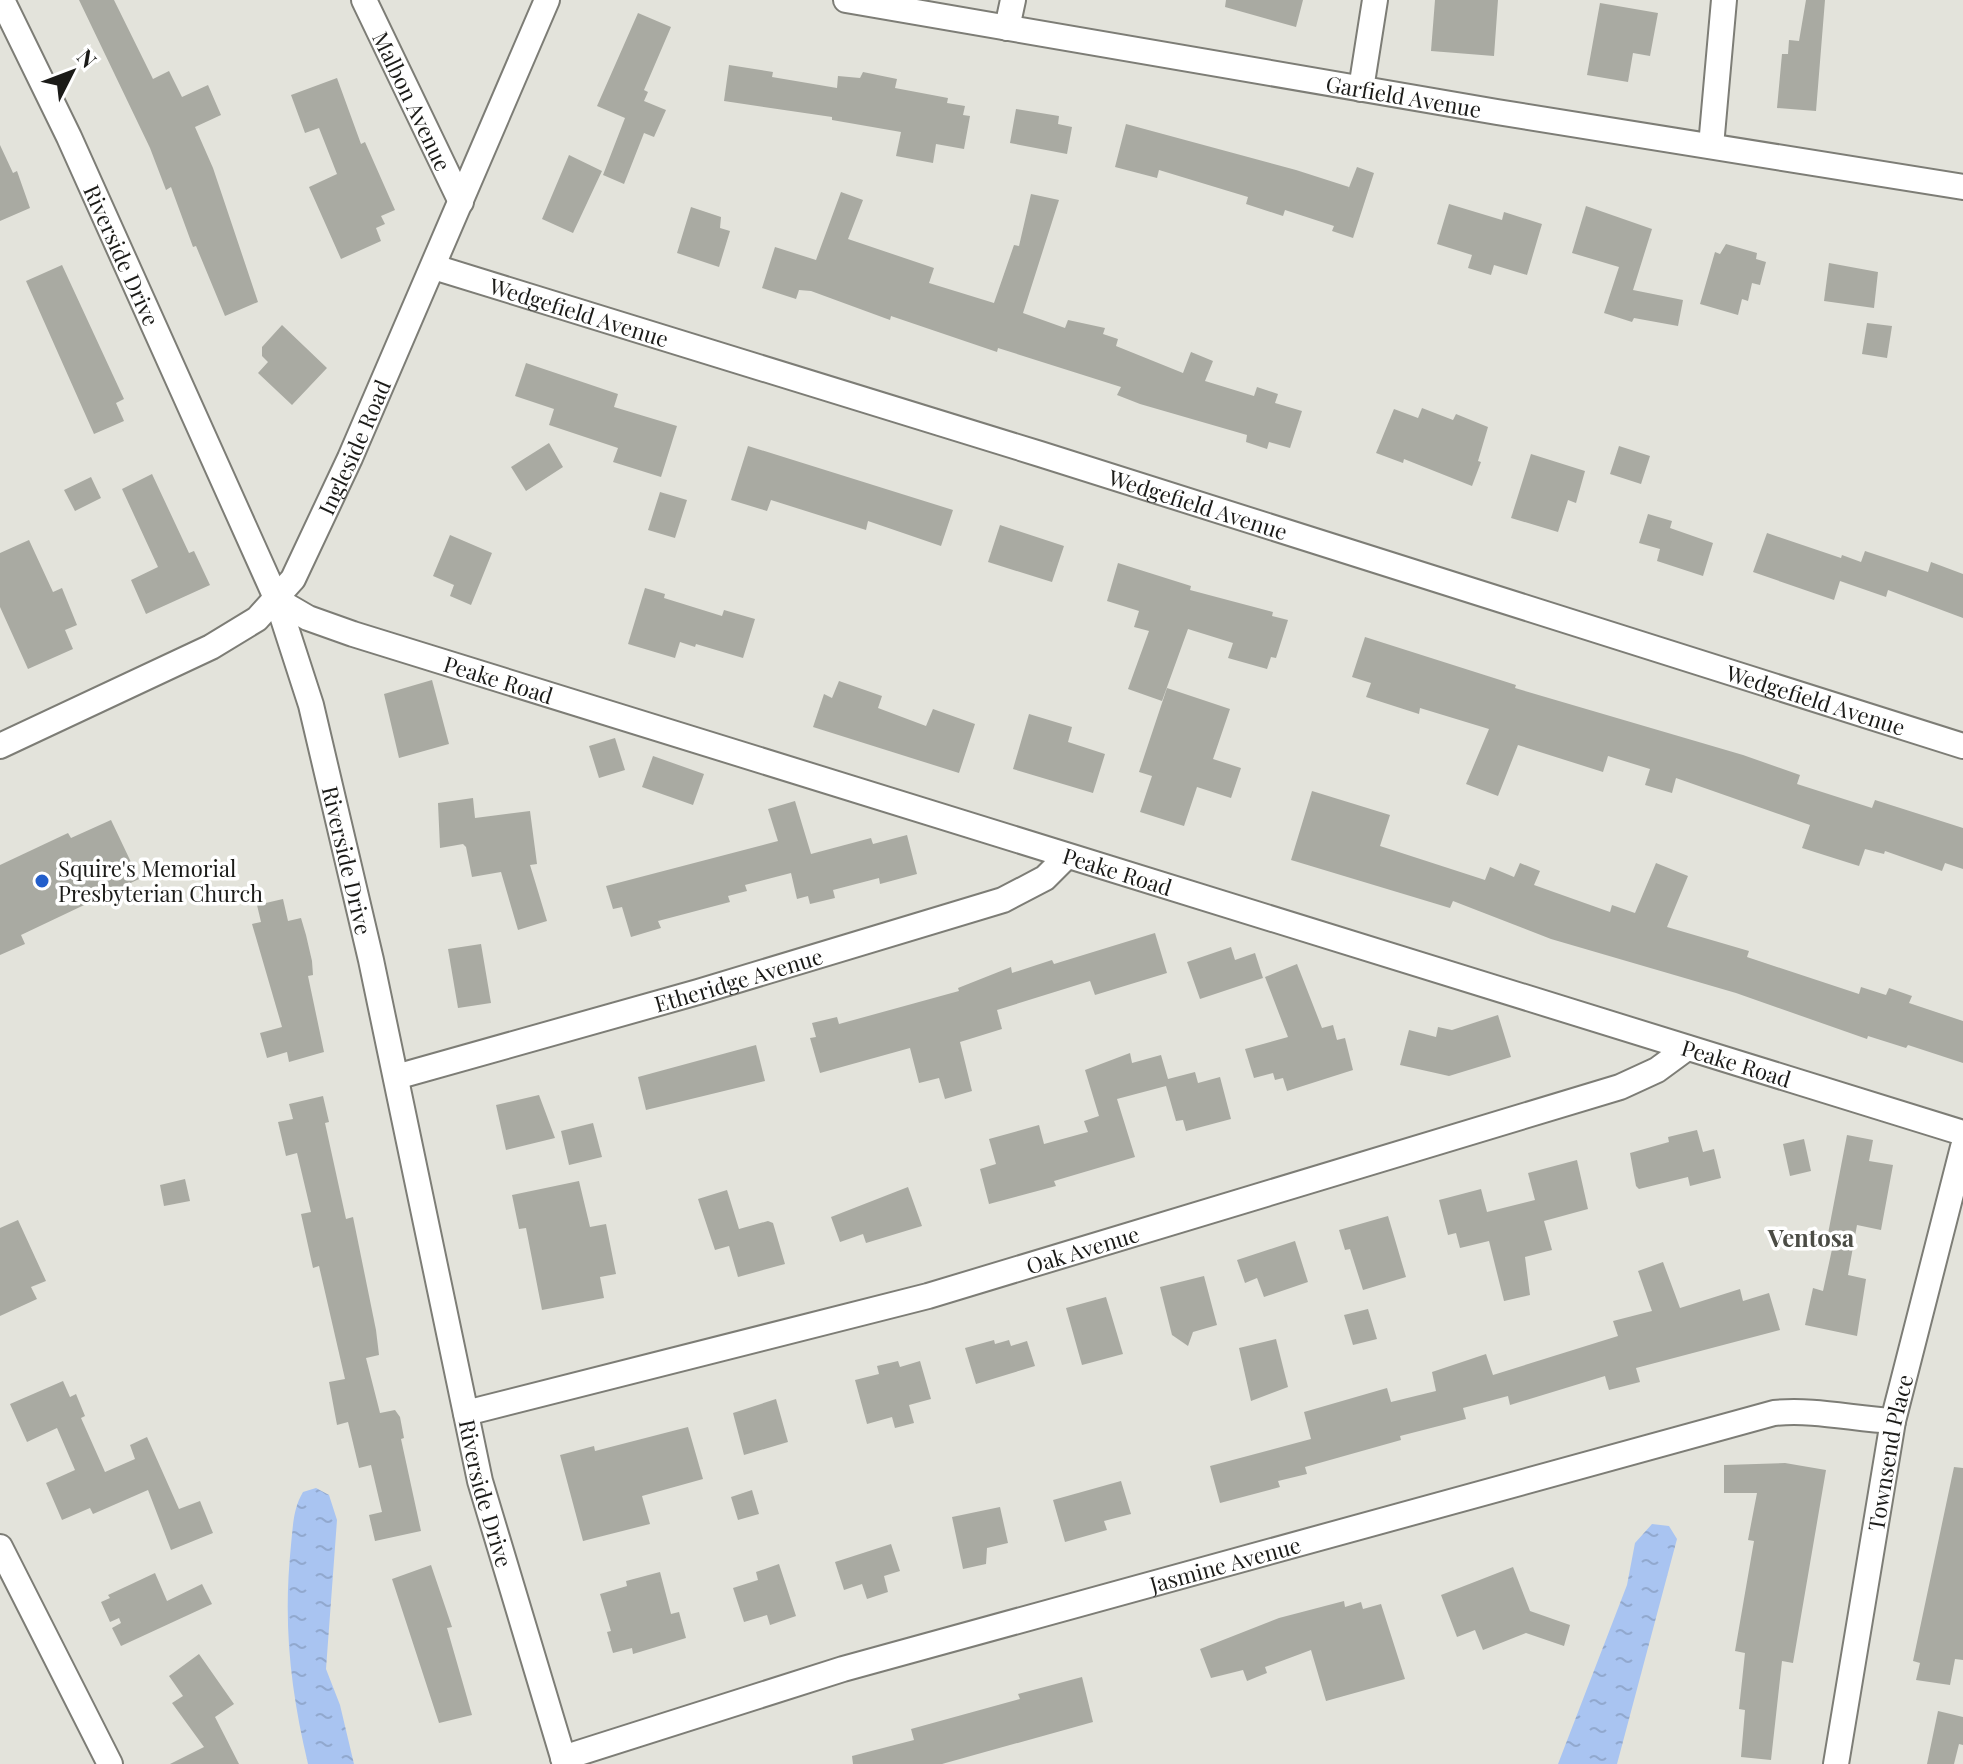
<svg xmlns="http://www.w3.org/2000/svg" width="1963" height="1764" viewBox="0 0 1963 1764" font-family="'Playfair Display',serif">
<defs>
<pattern id="water-ripples" width="26" height="14" patternUnits="userSpaceOnUse" patternTransform="scale(2)"><rect width="26" height="14" fill="#a9c4f1"/><path d="M2 4q2-2 4 0t4 0M15 11q2-2 4 0t4 0" fill="none" stroke="#91a8ce"/></pattern>
</defs>
<rect width="100%" height="100%" fill="#e3e3db"/>
<path fill="url(#water-ripples)" d="M316,1488l13,7 8,25 -11,149 14,36 14,59h-46c-18,-76 -25,-141 -17,-219 2,-19 2,-36 12,-53z
M1652,1524l17,2 8,13 -60,225h-59l69,-179 8,-42z"/>
<path fill="#a9aaa2" d="M79,0h35l39,79 16,-8 13,26 26,-12 13,30 -26,12 18,41 45,134 -33,14 -29,-70 -3,1 -22,-60 -5,3 -16,-42z
M1226,0h77l-7,27 -71,-20z
M1435,0h63l-4,56 -63,-5z
M1806,0h19l-9,111 -39,-3 5,-54h6l1,-14 10,1z
M1600,3l58,10 -8,43 -17,-3 -5,29 -41,-7z
M638,13l33,14 -27,63 4,2 -4,9 22,9 -12,27 -10,-4 -20,51 -21,-9 22,-57 -28,-12z
M729,65l44,7 -1,5 65,11 1,-12 22,2 3,-6 34,7 -2,9 53,10 -1,5 18,3 -2,9 7,1 -6,33 -28,-5 -3,19 -37,-7 5,-24 -69,-12v-3l-108,-16z
M337,78l24,66 4,-2 30,68 -14,6 4,8 -9,4 5,13 -40,18 -32,-72 28,-13 -18,-46 -14,5 -14,-38z
M1016,109l43,7 -1,8 14,3 -5,27 -57,-11z
M1126,124l170,46 53,17 -1,3 9,-23 17,6 -21,65 -21,-7 2,-5 -49,-16 -2,6 -37,-12 2,-7 -89,-27 -2,8 -42,-11z
M0,145l13,28 4,-2 13,37 -30,13z
M569,155l33,16 -29,62 -31,-14z
M841,192l22,8 -15,39 86,29 -5,15 65,20 20,-58 5,1 12,-52 28,6 -36,113 42,15 3,-8 37,8 -2,6 15,5 -2,7 67,27 8,-21 22,9 -8,20 49,15 3,-9 21,7 -3,9 27,8 -12,37 -21,-6 -2,7 -21,-7 1,-7 -107,-31 -23,-9 4,-8 -123,-39 -1,4 -106,-36 -1,4 -79,-29 -12,-1 -3,9 -34,-11 13,-41 41,13z
M1449,204l53,16 2,-8 38,12 -15,51 -33,-10 -3,10 -23,-7 4,-13 -35,-11z
M1586,206l66,23 -19,61 50,10 -5,26 -44,-8 -2,4 -28,-9 15,-46 -47,-14z
M691,207l30,10 -1,11 10,3 -11,36 -42,-14z
M1726,244l31,9 -1,6 10,3 -6,23 -8,-2 -4,18 -6,-2 -4,16 -38,-11 15,-52 5,2z
M1829,263l49,9 -4,36 -50,-7z
M62,265l62,134 -8,4 8,18 -30,13 -68,-153z
M1867,323l25,3 -5,32 -25,-4z
M282,325l45,43 -35,37 -34,-32 10,-11 -6,-6v-9z
M526,363l92,31 -4,13 63,19 -16,51 -48,-15 5,-14 -69,-23 5,-16 -39,-13z
M1422,408l31,12 3,-6 32,13 -10,34 3,1 -9,24 -68,-27 -1,4 -27,-10 18,-44 24,9z
M549,443l14,24 -37,24 -15,-24z
M748,446l205,64 -12,36 -73,-25 -2,9 -95,-30 -4,11 -36,-11z
M1619,446l31,10 -9,28 -31,-10z
M1531,454l54,17 -9,32 -8,-3 -10,32 -47,-14z
M152,474l37,79 5,-2 16,34 -64,29 -15,-34 27,-13 -36,-78z
M91,477l10,21 -26,13 -11,-21z
M660,492l27,8 -12,38 -27,-8z
M1648,514l24,7 -2,7 43,15 -10,33 -46,-15 3,-12 -21,-6z
M1000,525l64,21 -12,36 -64,-20z
M1767,533l74,25 1,-3 19,7 4,-11 63,21 3,-10 32,12v44l-75,-28 -2,7 -46,-16 -6,19 -81,-28z
M450,535l42,18 -21,52 -21,-9 4,-11 -21,-9z
M29,540l24,52 9,-4 15,37 -12,5 8,19 -45,20 -28,-62v-54z
M1118,563l73,23 -1,4 83,22 -1,4 16,4 -12,38 -5,-1 -4,12 -39,-11 5,-15 -45,-14 -26,72 -34,-12 21,-58 -15,-4 5,-16 -32,-10z
M645,588l20,6 -1,4 58,18 2,-6 31,9 -12,39 -47,-14 -1,3 -15,-5 -5,16 -47,-14z
M1365,637l151,48 -1,3 228,67 57,20 -3,9 75,24 3,-8 88,28v41l-18,-6 -3,8 -57,-20 -1,3 -19,-5 -6,17 -57,-18 8,-23 -134,-47 -4,15 -27,-8 5,-16 -42,-13 -5,16 -85,-27 -20,51 -32,-12 23,-55 -69,-21 -1,6 -53,-17 5,-14 -19,-6z
M432,680l17,64 -50,14 -15,-64z
M839,681l43,15 -4,12 48,18 7,-17 42,15 -16,49 -146,-46 11,-33 8,4z
M1167,688l63,21 -17,50 28,9 -10,30 -34,-11 -13,39 -44,-14 12,-36 -13,-4z
M1029,714l43,13 -4,15 37,12 -12,39 -80,-24z
M615,738l10,32 -26,8 -10,-32z
M653,756l51,18 -11,31 -51,-18z
M1312,791l78,24 -10,31 105,34 5,-13 24,10 6,-14 20,8 -6,14 76,27 2,-7 23,8 21,-50 32,13 -21,51 82,24 -2,6 112,37 2,-7 25,8 3,-7 23,8 -3,7 54,18v42l-55,-18 -2,3 -38,-12 -1,3 -131,-46 -185,-54 -98,-38 -3,7 -159,-48z
M473,798l2,20 55,-7 7,53 -7,1 17,56 -29,9 -17,-58 -29,5 -6,-30 -3,-3 -23,4 -2,-45z
M795,801l16,53 60,-16 2,6 34,-9 10,39 -37,10 -1,-6 -46,12 2,8 -25,6 -2,-8 -11,3 -6,-26 -46,12 2,6 -19,5 2,6 -72,19 3,7 -30,9 -9,-30 -9,2 -7,-23 172,-45 -10,-32z
M111,820l28,59 -118,56 4,9 -25,11v-90l68,-32 3,5z
M283,899l5,22 13,-3 5,17 6,26 1,14 -5,1 16,76 -35,10 -2,-10 -20,6 -7,-25 22,-6 -30,-103 9,-2 -4,-17z
M1155,933l12,40 -72,22 -5,-14 -93,29 5,19 -42,13 12,49 -27,8 -6,-21 -20,5 -9,-35 -90,25 -10,-35 6,-1 -4,-14 25,-6 2,7 120,-33 -1,-3 53,-21 1,6 40,-13 2,4z
M481,944l10,59 -33,5 -10,-59z
M1231,947l4,13 20,-7 8,25 -63,21 -13,-37z
M1297,964l25,64 11,-3 4,15 8,-2 8,32 -66,21 -4,-13 -8,2 -2,-7 -19,5 -9,-29 43,-12 -23,-60z
M1498,1015l13,42 -62,19 -49,-11 9,-35 27,7 2,-10 14,3z
M756,1045l9,36 -119,29 -8,-33z
M1130,1053l2,10 29,-8 7,24 27,-7 3,11 22,-6 11,42 -45,12 -3,-11 -7,1 -10,-35 -49,13 18,58 -81,24 2,5 -67,18 -9,-35 16,-5 -7,-25 50,-14 5,19 44,-12 -4,-11 15,-5 -14,-46z
M539,1095l16,43 -49,12 -10,-45z
M323,1096l6,26 -4,1 21,96 7,-2 23,113 3,25 -13,3 14,55 15,-3 5,7 4,21 -3,1 20,92 -46,10 -6,-26 13,-3 -11,-47 -12,3 -11,-46 -11,3 -8,-43 16,-3 -26,-113 -6,2 -12,-54 10,-2 -14,-59 -11,3 -8,-34 15,-3 -4,-15z
M593,1123l9,34 -33,8 -8,-34z
M1697,1130l6,22 11,-3 7,29 -31,8 -2,-9 -49,12 -3,-3 -6,-33 39,-11 -1,-5z
M1847,1135l26,5 -4,21 24,4 -12,65 -24,-5 -9,50 18,4 -9,57 -52,-11 8,-37 10,3 11,-51 -7,-1z
M1804,1139l7,32 -21,5 -7,-32z
M1577,1160l11,49 -44,12 8,29 -27,7 5,38 -26,6 -15,-60 -29,7 -4,-15 -8,2 -9,-35 42,-11 6,23 48,-12 -7,-27z
M185,1179l5,22 -26,5 -4,-21z
M579,1181l11,46 16,-3 10,50 -16,3 4,21 -62,12 -16,-82 -7,1 -7,-34z
M908,1187l14,39 -56,17 -3,-9 -23,8 -9,-25z
M727,1190l12,39 29,-8 5,2 12,41 -47,13 -9,-31 -14,4 -17,-51z
M1388,1216l18,61 -43,13 -13,-41 -5,1 -6,-20z
M18,1220l28,61 -15,6 6,12 -37,17v-88z
M1295,1241l13,41 -44,15 -7,-19 -12,5 -8,-23z
M1663,1262l17,46 60,-19 3,12 26,-8 11,37 -144,38 4,14 -31,8 -4,-14 -95,29 -2,-9 -45,12 3,11 -66,17 1,4 -96,27 2,7 -29,7 2,6 -60,16 -10,-37 101,-27 -7,-27 83,-24 4,14 45,-11 -4,-19 54,-18 7,21 125,-39 -5,-15 39,-10 -14,-40z
M1204,1276l13,49 -24,7 -5,14 -16,-11 -12,-48z
M1106,1297l17,57 -41,11 -16,-57z
M1368,1309l9,30 -24,6 -9,-30z
M1276,1339l12,48 -37,14 -12,-53z
M994,1340l1,4 14,-4 2,6 16,-5 8,25 -59,18 -11,-36z
M898,1361l2,6 20,-6 11,38 -22,6 5,18 -19,5 -3,-11 -25,7 -12,-44 24,-6 -2,-8z
M63,1381l7,16 6,-3 9,22 -4,2 24,54 30,-13 -5,-14 17,-8 32,72 21,-8 13,32 -42,17 -23,-60 -55,24 -3,-6 -28,12 -16,-37 29,-13 -18,-42 -30,14 -17,-38z
M776,1399l12,43 -44,13 -11,-42z
M688,1427l15,52 -61,17 8,28 -67,17 -23,-86 34,-9 1,5z
M1785,1463l41,7 -33,193 -11,-2 -11,99 -30,-3 4,-47 -6,-1 6,-56 -10,-2 19,-110 -6,-1 9,-47h-33v-28z
M1954,1467l9,1v192l-8,-1 -5,26 -34,-5 4,-17 -7,-2z
M1121,1481l10,33 -27,7 3,9 -42,12 -12,-42z
M752,1490l7,24 -21,6 -7,-23z
M1000,1507l8,36 -21,5 -1,16 -23,5 -11,-52z
M891,1544l9,27 -16,5 4,16 -21,7 -5,-15 -18,6 -9,-28z
M779,1564l17,52 -26,9 -3,-10 -23,7 -11,-34 25,-8 -2,-8z
M431,1565l21,62 -5,1 25,87 -33,8 -47,-144z
M1513,1567l17,44 40,14 -6,21 -38,-13 -43,17 -8,-20 -18,7 -16,-42z
M660,1572l11,42 8,-2 7,26 -53,16 -1,-6 -19,5 -6,-21 4,-1 -11,-37 27,-8 -1,-5z
M155,1573l12,28 35,-17 10,20 -91,42 -9,-18 9,-5 -2,-5 -9,4 -9,-20 9,-4 -2,-3z
M1344,1601l1,6 16,-5 2,7 18,-5 24,75 -79,22 -15,-51 -46,17 2,6 -20,8 -4,-11 -32,8 -11,-29 79,-31z
M199,1654l35,50 -19,13 24,47h-69l34,-17 -32,-44 11,-7 -14,-20z
M1082,1677l11,45 -151,42h-89l-1,-8 62,-16 -3,-11 109,-30 -2,-5z
M1938,1711l25,6v28l-4,-1 -5,20h-27z"/>
<g fill="none" stroke-linecap="round" stroke-linejoin="round">
<defs>
<g id="minor">
<path id="s1" d="M2,0l67,137 208,463 34,105 60,255 109,521 85,283"/>
<path id="s2" d="M364,0l97,202"/>
<path id="s3" d="M846,0l651,112 466,75"/>
<path d="M1007,28l6,-28"/>
<path d="M1361,89l14,-89"/>
<path d="M1711,146l13,-146"/>
<path id="s4" d="M434,267l606,187 923,292"/>
<path id="s5" d="M277,600l31,18 45,16 1610,499"/>
<path id="s6" d="M0,746l211,-99 46,-28 36,-40 57,-121 197,-458"/>
<path id="s7" d="M396,1077l302,-85 305,-92 42,-22 22,-22"/>
<path id="s8" d="M466,1413l462,-117 692,-209 37,-17 30,-22"/>
<path d="M0,1547l110,217"/>
<path id="s9" d="M563,1758l280,-89 931,-256c41,-4 79,6 119,8"/>
<path id="s10" d="M1836,1764l57,-343 70,-274"/>
</g>
</defs>
<use href="#minor" stroke="#7d7d76" stroke-width="28"/>
<use href="#minor" stroke="#fff" stroke-width="24"/>
</g>
<circle fill="#225ecb" stroke="#fff" stroke-width="3" cx="42" cy="881" r="8"/>
<g text-anchor="middle" dominant-baseline="central" stroke-width="7" stroke-linejoin="round" paint-order="stroke">
<g font-size="22" fill="#1b1b18" stroke="#fff">
<text stroke="none"><textPath href="#s3" startOffset="566">Garfield Avenue</textPath></text>
<text stroke="none"><textPath href="#s2" startOffset="112">Malbon Avenue</textPath></text>
<text stroke="none"><textPath href="#s1" startOffset="282">Riverside Drive</textPath></text>
<text stroke="none"><textPath href="#s4" startOffset="152">Wedgefield Avenue</textPath></text>
<text stroke="none"><textPath href="#s6" startOffset="486">Ingleside Road</textPath></text>
<text stroke="none"><textPath href="#s4" startOffset="800">Wedgefield Avenue</textPath></text>
<text stroke="none"><textPath href="#s5" startOffset="236">Peake Road</textPath></text>
<text stroke="none"><textPath href="#s4" startOffset="1448">Wedgefield Avenue</textPath></text>
<text stroke="none"><textPath href="#s1" startOffset="930">Riverside Drive</textPath></text>
<text stroke="none"><textPath href="#s5" startOffset="884">Peake Road</textPath></text>
<text stroke="none"><textPath href="#s7" startOffset="356">Etheridge Avenue</textPath></text>
<text stroke="none"><textPath href="#s5" startOffset="1532">Peake Road</textPath></text>
<text stroke="none"><textPath href="#s8" startOffset="638">Oak Avenue</textPath></text>
<text stroke="none"><textPath href="#s10" startOffset="316">Townsend Place</textPath></text>
<text stroke="none"><textPath href="#s1" startOffset="1578">Riverside Drive</textPath></text>
<text stroke="none"><textPath href="#s9" startOffset="690">Jasmine Avenue</textPath></text>
</g>
<g font-size="22" fill="#1b1b18" stroke="#fff" text-anchor="start">
<text x="58" y="868">Squire's Memorial<tspan x="58" dy="25">Presbyterian Church</tspan></text>
</g>
<g font-size="24" font-weight="bold" fill="#4b4c45" stroke="#fff">
<text x="1811" y="1237">Ventosa</text>
</g>
</g>
<g transform="translate(72 72) rotate(48)" stroke="#ffffff" stroke-width="6" paint-order="stroke">
<path d="M0-6L14 30L0 20L-14 30Z" fill="#1b1b18"/>
<text y="-12" font-size="22" font-weight="bold" text-anchor="middle" fill="#1b1b18">N</text>
</g>
</svg>
